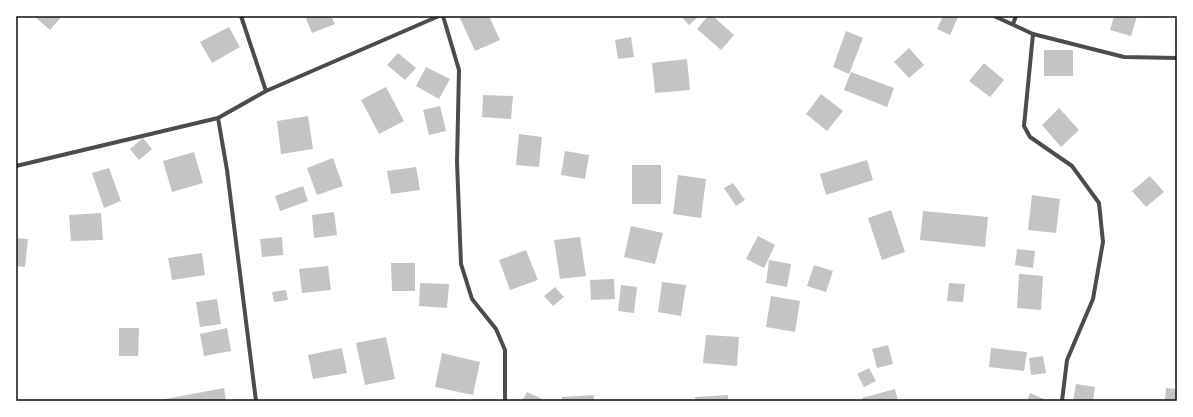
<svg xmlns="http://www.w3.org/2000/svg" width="1193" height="417" viewBox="0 0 1193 417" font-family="Barlow,sans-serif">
<rect width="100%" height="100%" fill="#fff"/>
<path fill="#c4c4c4" d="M34,16h28l-12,14z
M305,16h26l4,8 -23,9z
M459,16h30l11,24 -25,11z
M681,16h18l-10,9z
M708,16h5l21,19 -13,15 -24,-21z
M943,16l15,1 -8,18 -13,-6z
M1114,16h23l-6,20 -21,-6z
M229,27l11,20 -28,16 -12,-21z
M846,31l17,7 -14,36 -16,-7z
M631,37l3,20 -16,2 -3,-19z
M909,48l15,17 -15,13 -15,-16z
M1044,50h29v26h-29z
M398,53l18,15 -11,12 -18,-15z
M687,59l3,31 -35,3 -3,-30z
M984,63l20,17 -14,17 -21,-16z
M426,67l24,12 -11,20 -23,-13z
M851,72l43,16 -7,19 -43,-17z
M386,87l18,34 -25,13 -18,-34z
M821,94l22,17 -16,20 -21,-17z
M483,95l30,1 -2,23 -29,-2z
M440,106l6,25 -17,4 -6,-25z
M1059,108l20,22 -18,17 -19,-22z
M308,116l5,33 -32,5 -4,-33z
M519,134l23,3 -3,30 -23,-2z
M143,138l9,11 -13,11 -9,-11z
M565,151l24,4 -4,24 -24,-4z
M194,152l9,31 -31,9 -9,-31z
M333,158l10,28 -26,9 -10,-27z
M867,160l6,20 -47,15 -6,-21z
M632,165h29v39h-29z
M416,167l4,23 -29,4 -4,-23z
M109,168l12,33 -17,7 -12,-35z
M678,175l28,4 -5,39 -28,-4z
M1150,176l14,16 -18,15 -14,-16z
M733,183l12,17 -9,6 -12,-18z
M303,186l5,15 -28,10 -5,-15z
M1032,195l28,4 -4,34 -28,-3z
M891,210l14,42 -23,8 -14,-42z
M923,211l65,6 -3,30 -65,-7z
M334,212l3,23 -23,3 -2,-23z
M101,213l2,27 -32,1 -2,-26z
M631,226l32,7 -8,31 -31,-7z
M758,236l17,9 -11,23 -18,-9z
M282,237l1,18 -21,2 -2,-18z
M580,237l6,39 -26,3 -6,-39z
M16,238l12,1 -3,28 -9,-1z
M1017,249l18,2 -2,17 -18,-3z
M526,250l12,30 -28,10 -11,-30z
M202,253l3,22 -33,5 -4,-22z
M769,260l22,4 -4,23 -21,-4z
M391,263h24v28h-23z
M814,265l19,6 -7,21 -19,-6z
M328,266l3,24 -29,3 -3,-24z
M1019,274l24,2 -2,34 -24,-2z
M614,279l1,20 -24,1 -1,-20z
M662,282l24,3 -5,31 -23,-4z
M420,283l29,1 -2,24 -28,-2z
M949,283l16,1 -2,18 -16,-1z
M621,285l16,2 -3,26 -16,-2z
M555,287l9,10 -11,9 -9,-10z
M286,290l2,10 -14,2 -2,-10z
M771,296l29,5 -5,31 -29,-5z
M217,299l4,25 -21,3 -4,-25z
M119,328h20l-1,28h-19z
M227,328l4,23 -27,5 -4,-22z
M706,335l33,2 -2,29 -34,-3z
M386,337l9,42 -30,6 -9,-42z
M888,345l5,19 -16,4 -5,-19z
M342,348l5,25 -34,6 -5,-24z
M991,348l36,4 -3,19 -35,-4z
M442,353l38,9 -7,33 -38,-8z
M1043,356l3,17 -15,2 -2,-17z
M869,368l7,13 -12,6 -7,-13z
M1076,384l19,3 -2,14h-20z
M224,388l2,13h-66v-1z
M1166,388l11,1v12h-12z
M895,389l3,12h-36v-3z
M527,392l15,7 -1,2h-19z
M1030,393l14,6 -1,2h-16z
M594,395v6h-32v-4z
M728,395v6h-32l-1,-4z"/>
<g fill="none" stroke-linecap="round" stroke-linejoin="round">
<path stroke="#4c4c4c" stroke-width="4" d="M241,16l25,75
M443,16l16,54 -2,92 4,102 11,35 24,30 9,21v51
M994,16l39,18 91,23 53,1
M1013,24l3,-8
M1033,34l-9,92 6,11 42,29 27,37 4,39 -10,57 -26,61 -5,41
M16,166l202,-48
M256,401l-29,-231 -9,-52 48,-27 173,-75"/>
</g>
<rect width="1193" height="417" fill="none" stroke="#ffffff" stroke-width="34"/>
<rect x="17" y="17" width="1159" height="383" fill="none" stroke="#111" stroke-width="1.5"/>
</svg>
